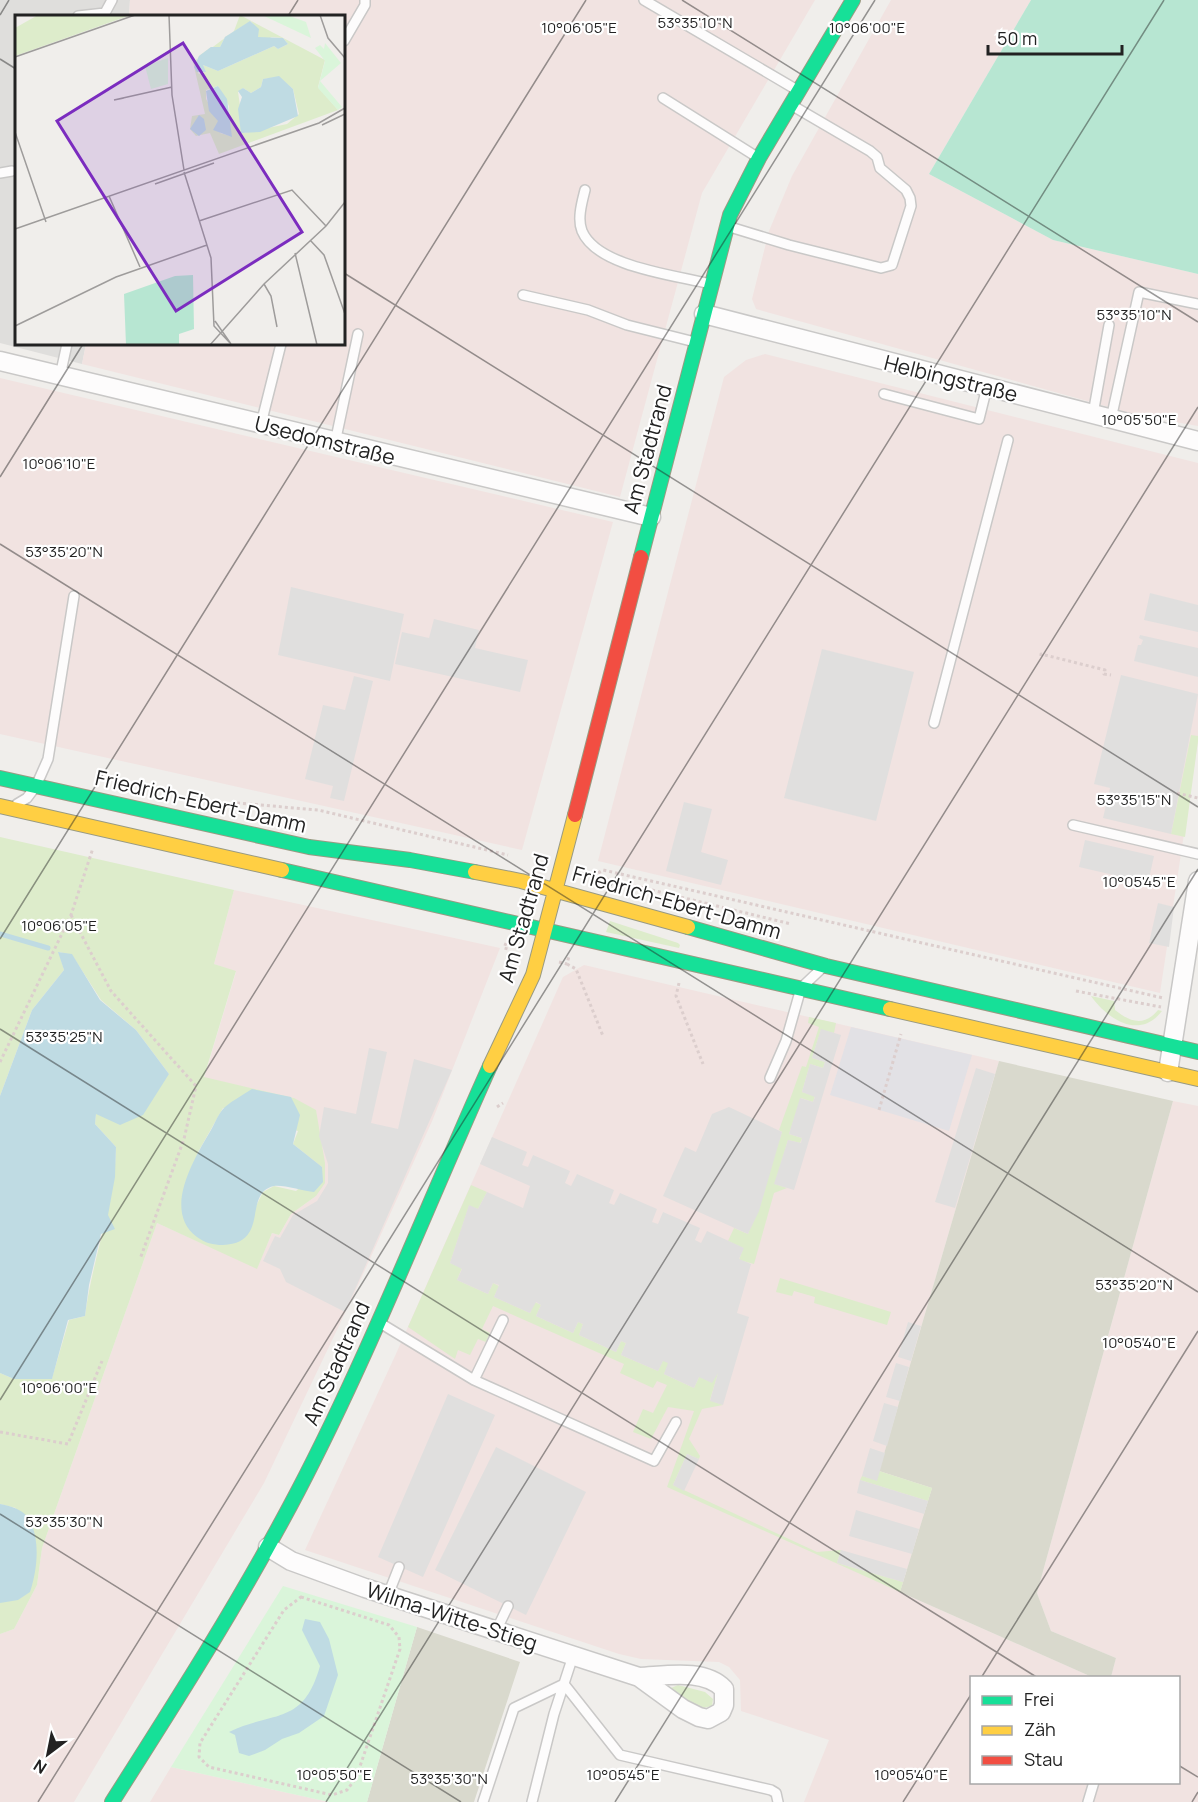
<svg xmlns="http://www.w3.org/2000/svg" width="1198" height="1802" viewBox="0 0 1198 1802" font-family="Manrope,sans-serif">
<rect width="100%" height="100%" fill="#f0eeeb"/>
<path fill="#dfdedc" d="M0,0h130l-1,16h-113v328h70l-4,20 -82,-21z"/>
<path fill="#f1e3e1" d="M130,0h685l-113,193 -82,304 -538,-133 4,-20h258v-328h-215z
M891,0h140l-102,174 124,66 145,34v152l-57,-10 -385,-107 -4,-10 17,-68 23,-55z
M765,354l433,109v278l-38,252 -562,-132 126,-484 22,-17z
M0,378l613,144 -91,328 -522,-116z
M234,890l266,58 -67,171 -78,173 -91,191 -190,319h-74v-168l14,-5 23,-44 5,-37 115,-325 100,45 15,-35 7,2 12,-21 25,-18 -22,-98 -90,-20 32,-106 -22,-8z
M584,965l415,96 -120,410 53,17 -32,104 192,85 -120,1v104h206v-104l-67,-1 5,-19 -65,-27 -14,-38 136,-492 25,5v696h-394l25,-62 -88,-29 -1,-31 -11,-13 -10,-5 -78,-3 -22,-5 -314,-104 90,-194 168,-379z
M171,1767l158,35h-179z"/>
<path fill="#d9d9cd" d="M999,1061l174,40 -136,492 14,38 65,27 -5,19h-19l-192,-85 32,-104 -53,-17z
M417,1627l103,35 -46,140h-107z"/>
<path fill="#ddeccb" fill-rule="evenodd" d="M1191,735l7,1v5l-13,96 -14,-3z
M0,837l234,53 -20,74 22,7 -32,106 90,21 22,12 9,53v20l-9,13 -25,18 -12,21 -7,-2 -15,36 -100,-46 -115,325 -5,37 -23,44 -14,5v-31l16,-95 -16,-4v-131l14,6 38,-1 17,-58 16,-4c7,-57 30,-111 31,-169l-21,-23 1,-11 73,-39 -33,-44 -35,-30 -29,-45 -13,-3 5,18 -32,40 -32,86zM223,1108l75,23 -5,13 29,23 -26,24 -22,-5 -11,6 -7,14 -59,-52z
M610,921l68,22 2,2 -1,3 -73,-16z
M1091,996l23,5 1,9c15,12 29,17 43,0l4,1c-22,29 -54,9 -71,-15z
M809,1017l27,6 -2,10 -13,-3 -9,28 13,4 -2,6 -13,-4 -8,28 13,4 -2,6 -12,-4 -12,36 13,4 -2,5 -12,-3 -13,44 12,4 -13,5 -20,71 -15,-4 4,-12 -15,-7 6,-13 14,6 34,-102 -3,-2 23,-64 4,1 13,-40 -11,-4z
M471,1185l16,7 -9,17 -9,-3 -19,57 12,5 -5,12 31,14 5,-11 6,3 -5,11 36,16 5,-11 6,3 -5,11 37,17 5,-11 5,2 -4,11 37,17 5,-11 5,2 -5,12 37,16 5,-11 6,3 -5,11 30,14 5,-11 20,-7 -9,30 13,5 -21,4 -13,30 11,17 -1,3 -12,-5 -14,31 144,67 24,-2 -4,13 66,19 -3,10 -233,-105 27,-76 -26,-4 -17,32 -18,-7 10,-23 10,4 14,-28 -10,-4 -4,7 -33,-15 4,-9 -131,-58 -11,23 8,4 -4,9 -8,-3 -8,16 -12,-5 -3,9 -47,-32z
M780,1278l111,34 -4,13 -73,-22 1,-6 -21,-6 -2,5 -16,-4z
M879,1471l53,17 -4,13 -68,-21 2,-4 14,4z
M678,1685l27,7 8,7 -1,7 -9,2 -30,-12 -2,-8z"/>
<path fill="#daf5da" d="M283,1586l134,41 -50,175h-38l-158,-35z"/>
<path fill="#b7e6d2" d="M1031,0h167v274l-145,-34 -124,-66z"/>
<path fill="#e0dfde" d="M291,587l113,27 -14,67 -112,-26z
M1150,593l48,12v27l-54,-12z
M434,619l45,11 -4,18 53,12 -8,32 -125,-28 7,-32 27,6z
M1140,635l58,13v29l-64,-16 4,-16h3l2,-5 -4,-2z
M822,649l92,23 -38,149 -92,-23z
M1121,675l77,19 -27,140 -68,-16 7,-30 -16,-4z
M354,676l19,5 -29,120 -14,-3 3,-12 -28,-7 18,-74 22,5z
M684,802l28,7 -11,43 27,8 -7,25 -55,-14z
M1085,840l69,16 -6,27 -69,-16z
M1158,903l16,4 -5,40 -20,-4z
M821,1029l20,6 -47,155 -20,-6 14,-44 13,3 1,-5 -13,-4 11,-36 13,4 2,-5 -13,-5 8,-28 13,4 2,-6 -13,-4z
M369,1048l18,4 -16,71 27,6 16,-70 38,11 -107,242 -59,-30 -6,-13 -17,-8 12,-25 5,2 13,-23 24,-14 11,-18v-19l-9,-28 5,-29 32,7z
M976,1068l19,6 -40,134 -20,-6z
M729,1107l53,25 -23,79 -11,23 -85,-38 22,-49 11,5 16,-38z
M492,1137l35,15 -5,13 6,2 5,-12 37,16 -5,12 6,3 6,-12 37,16 -5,13 5,2 6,-12 37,16 -5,13 6,2 5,-12 37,16 -5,12 6,3 6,-12 37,17 -5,11 12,5 -14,49 12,4 -26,88 -13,-4 8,-28 -6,10 -13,-6 -5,11 -30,-14 4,-11 -5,-2 -5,10 -37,-16 5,-12 -5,-2 -5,11 -37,-17 4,-11 -5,-2 -5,11 -37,-17 5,-11 -5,-3 -6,11 -36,-16 5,-12 -6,-2 -5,11 -31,-14 5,-11 -12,-6 19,-58 9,4 9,-17 36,16 7,-22 -50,-22z
M908,1322l13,4 -10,35 -13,-4z
M896,1363l13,4 -9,34 -14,-4z
M448,1394l47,21 -72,162 -45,-20z
M884,1403l14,4 -11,39 -14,-5z
M496,1447l90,45 -60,123 -91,-45z
M870,1448l15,5 -8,28 -15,-5z
M687,1454l12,5 -15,32 -11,-6z
M860,1480l68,21 -4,13 -67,-21z
M856,1510l63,19 -7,25 -63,-18z
M841,1550l66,19 -4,13 -66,-19z"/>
<path fill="#e2e1e5" d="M851,1027l121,28 -23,76 -119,-36z"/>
<path fill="#bfdbe3" d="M58,952l14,2 28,46 36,30 33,44 -26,41 -23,10 -24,-11 -1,10 21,23 -1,30 -7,38 7,14 -14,5 -12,51 -4,31 -17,4 -16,59h-38l-14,-6v-277l32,-86 32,-40z
M252,1089l39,8 9,18 -7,29 29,23 1,15 -9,10c-10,-1 -33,-8 -40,-6 -32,7 -3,57 -51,59 -10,0 -18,-2 -26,-8 -35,-26 -3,-78 14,-107 4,-7 8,-18 14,-23 8,-7 18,-12 27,-18z
M0,1504c10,2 23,5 29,15 12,21 8,52 1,73l-12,8 -18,3z
M305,1619l15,3 9,17 9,36 -14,41 -25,17 -17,6 -17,11 -16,6 -10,-3 -4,-18 -6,-3c46,-22 74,-6 91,-66l-18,-36z"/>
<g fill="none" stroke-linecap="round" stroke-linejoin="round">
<path stroke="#bfdbe3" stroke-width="5" d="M0,934l48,14"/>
<defs>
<path id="lane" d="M644,0l153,90
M78,16l27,-3 7,-13
M344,41l21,-36v-5
M663,98l94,59
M0,173l12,-2
M585,190c-3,12 -8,29 -3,41 15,36 93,44 128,53
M730,227l59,18 92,23 11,-3 19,-59 -1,-8 -4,-8 -26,-22 -3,-11 -7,-6 -77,-45
M523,295l65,15 39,15 68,17
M60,376l7,-32
M884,394l95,25 8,-32
M1093,414l16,-89
M1111,419l28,-127 59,12
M261,424l20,-80
M335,443l23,-109
M934,723l74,-283
M17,804l10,-6 9,-12 12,-27 26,-163
M1073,825l125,29
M770,1078l16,-37 15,-53 20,-19
M380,1323l94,57 180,81 22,-39
M474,1380l29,-60
M388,1595l11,-28
M496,1631l12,-25
M483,1802l31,-94 50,-24 56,71 151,35 5,3 2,9
M532,1802l22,-88 19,-58
M1088,1802l6,-20"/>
<path id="street" d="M704,314l494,127
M0,361l651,156
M1168,1072l30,-191
M268,1547l23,14 74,27 274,89 44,32 16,8 9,2 13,-7 3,-7v-16c-20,-21 -59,-13 -85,-12"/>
<path id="fast" d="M641,557l89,-342 29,-57 94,-158
M0,778l309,69 101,13 65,12
M282,870l608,139
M688,927l138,39 372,86
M112,1802c65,-102 130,-204 186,-311 72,-138 128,-283 192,-425"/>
<path id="slow" d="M0,806l282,64
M475,872l46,9 167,46
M890,1009l308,70
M490,1066l43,-91 42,-160"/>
<path id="jam" d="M575,815l66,-258"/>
</defs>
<use href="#lane" stroke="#c9c8c7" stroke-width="12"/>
<use href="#street" stroke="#c9c8c7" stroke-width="21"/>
<use href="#fast" stroke="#999a82" stroke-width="16"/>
<use href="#slow" stroke="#999a82" stroke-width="16"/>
<use href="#jam" stroke="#999a82" stroke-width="16"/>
<path stroke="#dccecd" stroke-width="3" stroke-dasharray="3 3" stroke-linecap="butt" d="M1041,656v-2l64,16 -1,4 7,1
M1177,793l21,5
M237,803l81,7 190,45
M582,873l209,51
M593,876l10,-6 560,128
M71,915l40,76 85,95 -12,53 -44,120
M506,943l-2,5 4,1
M559,962l8,2 2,-8
M567,964l9,5 27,67
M679,983l-3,13 27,68
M1076,991l85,16
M0,1062l71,-147 22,-67
M497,1107l6,-4
M879,1110l22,-76
M0,1432l68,12 34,-83
M301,1597l88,28 10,12 1,12 -44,129 -9,12 -15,5 -123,-28 -10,-10 1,-14 84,-133z"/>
<use href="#lane" stroke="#fdfcfc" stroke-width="9"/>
<use href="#street" stroke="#fdfcfc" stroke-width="18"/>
<use href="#fast" stroke="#16e098" stroke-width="14"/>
<use href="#slow" stroke="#ffcf43" stroke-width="14"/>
<use href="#jam" stroke="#f24e42" stroke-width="14"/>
</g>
<path fill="none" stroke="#222" stroke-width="1.5" stroke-opacity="0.45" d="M682,0l516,322M0,15l9,-15M288,16l10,-16M0,59l16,10M344,273l854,534M0,477l83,-133M0,544l1198,748M0,939l586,-939M0,1029l1038,649M0,1400l875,-1400M0,1514l461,288M981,1678l217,-347M1178,1765l20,12M38,1802l1126,-1802M326,1802l872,-1395M615,1802l583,-933M903,1802l69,-109M1192,1802l6,-10"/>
<g text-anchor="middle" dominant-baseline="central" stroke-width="4.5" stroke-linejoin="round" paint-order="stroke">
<g font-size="21" fill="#222" stroke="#fff">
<text transform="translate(951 378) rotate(14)">Helbingstraße</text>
<text transform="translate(325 440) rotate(14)">Usedomstraße</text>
<text transform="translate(647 449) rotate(-75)">Am Stadtrand</text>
<text transform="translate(201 801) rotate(13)">Friedrich-Ebert-Damm</text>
<text transform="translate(677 902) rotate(16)">Friedrich-Ebert-Damm</text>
<text transform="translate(523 918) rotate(-74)">Am Stadtrand</text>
<text transform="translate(336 1363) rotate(-66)">Am Stadtrand</text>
<text transform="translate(452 1616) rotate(18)">Wilma-Witte-Stieg</text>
</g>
</g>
<g transform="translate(15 15)">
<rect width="330" height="330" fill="#f0eeeb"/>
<path d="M23,0h93l-116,41v-28zM225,0l85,45 -7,27 20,23 -119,44 -9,-21 -14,3 -6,-7 2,-13 13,-2 -12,-52 41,-31zM236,6l7,11 -9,6h15l-2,6 5,4 11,-7 -7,4 -2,-3 6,-2 -5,-3 13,1 5,6 -10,5 -4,-3 -56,25 -15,-6 1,8 -5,1 -5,-7 5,-11 12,-9h9l5,-10zM264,62l14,12 6,25 -12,10 -43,9 -6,-41 5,-4 8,5 10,-6 2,-8zM203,71l11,20 2,30 -11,-3 -1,-12 -13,-22v-9z" fill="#ddeccb" fill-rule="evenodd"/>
<path d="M247,0h25l19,7 5,16zM310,28l16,20 -21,18 22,26 -4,3 -20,-22 7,-27 -10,-13 5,-3 4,4zM153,43v26l-17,5 -6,-23z" fill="#daf5da"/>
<path d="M178,260l1,54 -15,5v11h-53l-2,-51 51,-18z" fill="#b7e6d2"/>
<path d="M235,6l9,8 -1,8 25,1 5,6 -10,5 -4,-3 -56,25 -15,-6 3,7h-9l-3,-5 5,-11 12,-9h9l5,-10zM264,61l14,13 5,27 -38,16 -19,1 -3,-24 4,-12 -4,-6 5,-3 8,5 10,-6 2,-8zM203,71l9,13 5,38 -19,-7 5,-9 -9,-10 -3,-20zM184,100l5,4 2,11 -7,6 -9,-7z" fill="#bfdbe3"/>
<path fill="none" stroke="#9e9c9b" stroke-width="1.5" d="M154,0l3,80 12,75M305,0l8,23 17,20M0,42l120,-42M109,83l-10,2 58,-13M307,110l23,-11M0,117l31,90M169,157l27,86 3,68 16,17M140,169l59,-21M94,181l31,71M184,206l93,-31 34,36M0,214l304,-106 26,-15M295,225l14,15 21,59M280,238l22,92M249,269l7,12 6,31M200,306l16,23M0,311l101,-49 91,-32M195,330l54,-61 62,-58 19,-24"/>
<path fill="#7b2cbf" fill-opacity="0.15" stroke="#7b2cbf" stroke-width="3" d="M168,28l119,189 -126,79 -119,-190z"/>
<rect width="330" height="330" fill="none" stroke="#222" stroke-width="3"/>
</g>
<g font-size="15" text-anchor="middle" fill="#222" stroke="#fff" stroke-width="4.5" stroke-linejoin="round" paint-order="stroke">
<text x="695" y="28">53°35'10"N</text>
<text x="579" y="33">10°06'05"E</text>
<text x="867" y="33">10°06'00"E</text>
<text x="1134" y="320">53°35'10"N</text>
<text x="1139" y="425">10°05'50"E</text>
<text x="59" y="469">10°06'10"E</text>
<text x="64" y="557">53°35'20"N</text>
<text x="1134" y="805">53°35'15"N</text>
<text x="1139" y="887">10°05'45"E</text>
<text x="59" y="931">10°06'05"E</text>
<text x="64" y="1042">53°35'25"N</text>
<text x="1134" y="1290">53°35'20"N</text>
<text x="1139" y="1348">10°05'40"E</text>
<text x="59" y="1393">10°06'00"E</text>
<text x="64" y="1527">53°35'30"N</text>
<text x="334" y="1780">10°05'50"E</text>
<text x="623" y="1780">10°05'45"E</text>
<text x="911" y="1780">10°05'40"E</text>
<text x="449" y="1784">53°35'30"N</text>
</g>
<rect x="970" y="1676" width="210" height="108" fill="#ffffff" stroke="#a7a7a7" stroke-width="1.5"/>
<rect x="982" y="1696" width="30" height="9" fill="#16e098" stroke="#a7a7a7" stroke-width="1.5"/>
<text x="1024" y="1706" font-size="18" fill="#222222">Frei</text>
<rect x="982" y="1726" width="30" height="9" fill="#ffcf43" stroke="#a7a7a7" stroke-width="1.5"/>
<text x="1024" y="1736" font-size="18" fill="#222222">Zäh</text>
<rect x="982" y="1756" width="30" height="9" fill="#f24e42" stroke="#a7a7a7" stroke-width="1.5"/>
<text x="1024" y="1766" font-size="18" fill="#222222">Stau</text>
<g transform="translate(48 1754) rotate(212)" stroke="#ffffff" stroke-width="4.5" paint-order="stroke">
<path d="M0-4.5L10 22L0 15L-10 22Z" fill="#222222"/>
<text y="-9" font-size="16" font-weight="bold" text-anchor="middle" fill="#222222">N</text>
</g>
<path d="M988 45v9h134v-9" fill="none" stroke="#222222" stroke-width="3"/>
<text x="997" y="45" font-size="18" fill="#222222" stroke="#ffffff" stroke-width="4.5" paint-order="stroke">50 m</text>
</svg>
